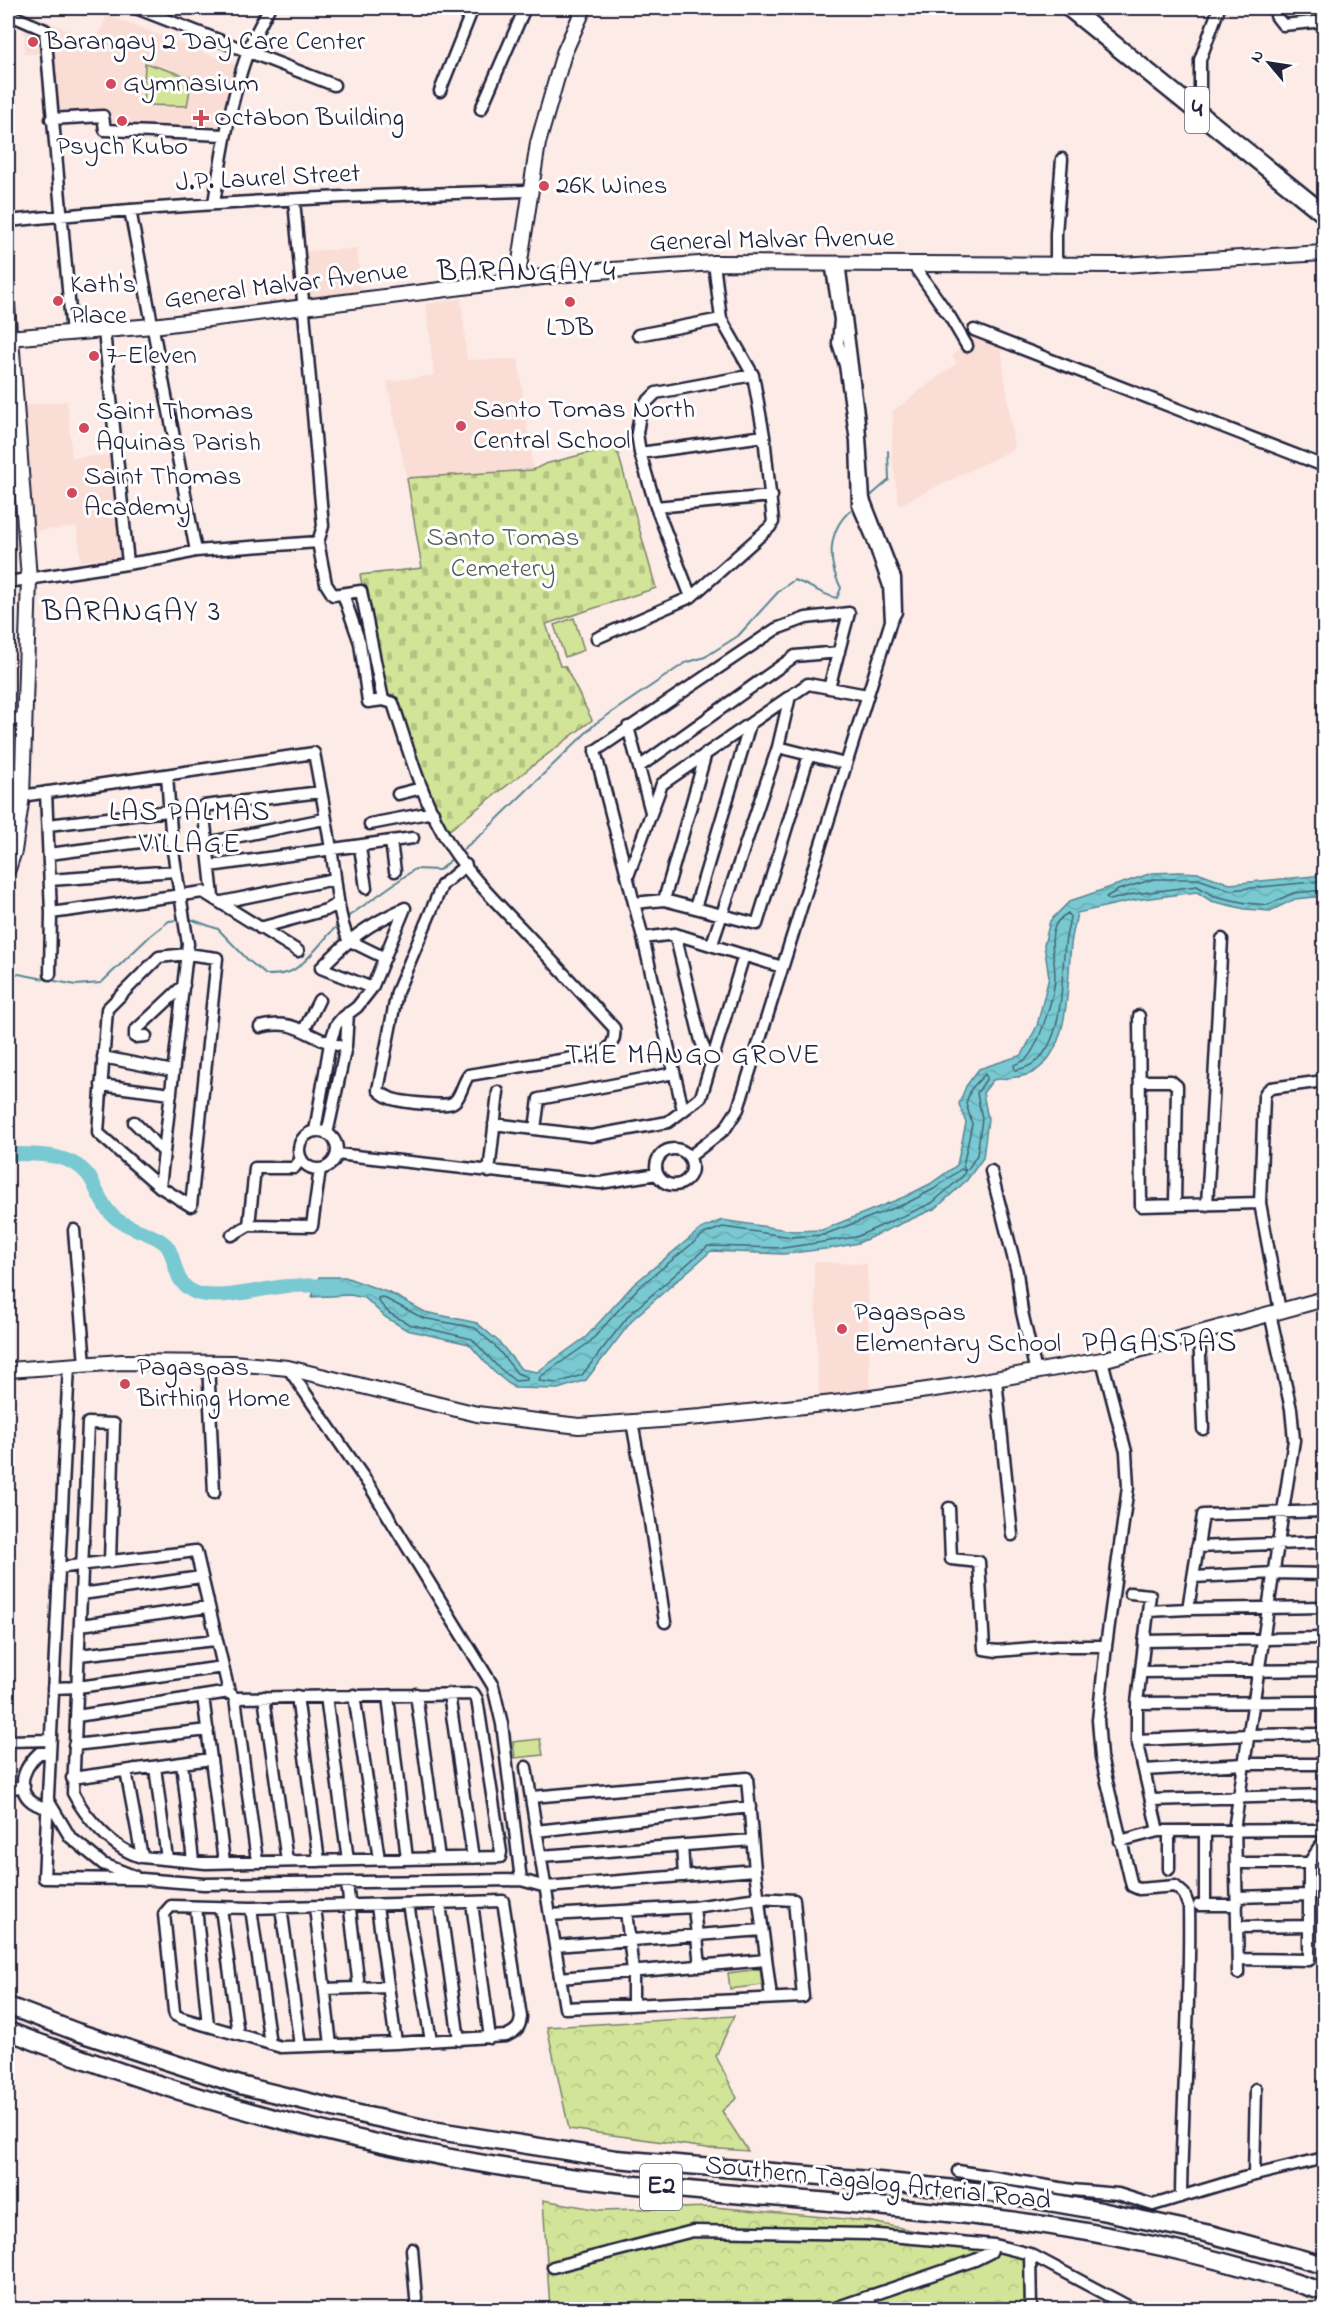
<svg xmlns="http://www.w3.org/2000/svg" width="1332" height="2317" viewBox="0 0 1332 2317" font-family="'Indie Flower',sans-serif">
<defs>
<pattern id="forest-crowns" width="20" height="18" patternUnits="userSpaceOnUse" patternTransform="scale(1.5)"><rect width="20" height="18" fill="#d2e498"/><path d="M2 6a3 3 0 1 1 6 0M12 15a3 3 0 1 1 6 0" fill="none" stroke="#b4c384"/></pattern>
<pattern id="cemetery-stones" width="16" height="16" patternUnits="userSpaceOnUse" patternTransform="scale(1.5)"><rect width="16" height="16" fill="#d2e498"/><path d="M2 7V4a2 2 0 0 1 4 0v3zM10 15v-3a2 2 0 0 1 4 0v3z" fill="#b4c384"/></pattern>
<pattern id="water-waves" width="16" height="10" patternUnits="userSpaceOnUse" patternTransform="scale(1.5)"><rect width="16" height="10" fill="#78c9d1"/><path d="M0 5q4-4 8 0t8 0" fill="none" stroke="#68acb4"/></pattern>
</defs>
<rect width="100%" height="100%" fill="#fcebe6"/>
<filter id="ink" filterUnits="userSpaceOnUse"><feTurbulence type="fractalNoise" baseFrequency=".0167" numOctaves="2"/><feDisplacementMap in="SourceGraphic" scale="12" xChannelSelector="R" yChannelSelector="G"/><feConvolveMatrix kernelMatrix="1 2 1 2 8 2 1 2 1" color-interpolation-filters="sRGB"/></filter>
<g filter="url(#ink)">
<path fill="#faddd5" d="M107,15l132,51 -17,64 -117,-1 -2,-14 -50,2 -7,-96 50,22z
M25,25l17,6 1,22 -19,1z
M357,249l4,42 -51,7 -5,-47z
M461,299l6,61 51,-1 15,111 -126,8 -20,-96 47,-7 -8,-71z
M972,332l25,10 4,6 13,101 -115,56 -7,-49 1,-45 64,-48 -4,-7z
M67,401l5,57 41,-3 10,102 -42,4 -4,-34 -46,4 -11,-125z
M814,1262l53,2 3,131 -51,6z"/>
<path fill="#d2e498" stroke="#7a836a" stroke-width="1.5" d="M145,63l47,15 -5,28 -44,-1z
M574,618l10,32 -19,7 -11,-32z
M540,1739l3,16 -28,3 -2,-16z
M760,1969l2,16 -32,4 -2,-16z"/>
<path fill="url(#forest-crowns)" stroke="#7a836a" stroke-width="1.5" d="M734,2016l-18,40 21,42 -15,13 26,40 -41,-3 -138,-19 -22,-102z
M543,2200l57,10 114,-3 153,14 163,33 2,55h-482z"/>
<path fill="url(#cemetery-stones)" stroke="#7a836a" stroke-width="1.5" d="M616,446l40,142 -110,36 14,42h5l27,54 -148,114 -22,-46 -28,-94 -14,2 -5,-51 -15,-70 62,-7 -15,-90 126,-8 12,-6z"/>
<path fill="url(#water-waves)" stroke="#568695" stroke-width="1.5" d="M1179,872l21,1 30,11 94,-9v21l-29,3 -25,12 -25,-2 -34,-8 -14,-9 -62,8 -58,13c-2,11 -5,22 -6,32 -4,38 0,104 -37,127 -10,6 -29,6 -41,8l-10,13 5,26 -5,39 -16,22 -31,28 -78,35 -25,5 -50,6 -72,-3 -77,67 -48,62 -28,9 -44,-1 -21,-17 -24,-27 -62,-14 -22,-13 -20,-19 -15,-3 -38,2 7,-20h26l47,17 33,18 52,11 22,19 22,27 16,3 49,-35 48,-53 67,-55 21,-9 71,11 29,-1 82,-33 26,-13 27,-19 9,-42 -7,-19 7,-18 13,-17 43,-14 15,-29 12,-49 -5,-32 6,-24 20,-20 82,-28z"/>
<g fill="none" stroke-linecap="round" stroke-linejoin="round">
<path stroke="#446577" stroke-width="1.5" d="M1324,881l-94,9 -32,-11h-44l-36,11 -12,7 4,3 24,-6 63,-8 17,10 32,7 22,2 25,-12 31,-3
M1068,913l2,3c-1,9 -4,19 -5,28 -5,38 2,120 -50,126l-1,-5c3,-2 9,-3 12,-6 13,-12 29,-66 29,-83 0,-22 -12,-50 13,-63z
M985,1074l2,4 -10,15 5,26 -5,36 -9,14 -3,1 -2,-4 9,-42 -6,-21 5,-14z
M961,1169l4,2 -2,5 -31,27 -76,34 -73,11 -75,-2 -78,68 -48,61 -25,8 -18,-2 1,-4 50,-35 48,-54 66,-54 19,-7 69,10 31,-2 84,-32 27,-14z
M382,1297l41,21 52,10 20,18 22,27 10,4v3l-12,1 -18,-15 -25,-27 -63,-15 -20,-11 -11,-12v-3z"/>
<path stroke="#568695" stroke-width="2" d="M867,499l22,-19 -1,-29
M461,851l22,-18 113,-110 89,-60 20,-6 33,-21 42,-46 14,-10c16,5 26,14 43,18l4,-10c-15,-28 -13,-62 14,-81
M346,918l69,-49 24,1 14,-12
M190,919l28,10 30,31 18,15c6,0 13,0 20,-2 18,-4 39,-37 53,-49
M8,972l68,13 25,-2 50,-48 18,-14 9,-1"/>
<path stroke="#78c9d1" stroke-width="14" d="M8,1154c29,0 70,-2 85,29 6,13 13,29 25,37 13,10 44,15 51,29 8,16 5,32 23,42 23,12 70,-3 95,-5 15,-1 30,0 46,-1"/>
<defs>
<path id="minor" d="M136,8l198,77
M1276,8v8l7,9 41,-4
M1322,8l1,13
M8,14l37,16 27,304
M440,91l33,-83
M481,109l44,-101
M1200,112v-52l19,-52
M51,119l52,-3 2,14 119,5
M214,203c8,-50 16,-101 33,-149 5,-16 15,-31 22,-46
M130,210l66,341
M8,221c173,-18 348,-26 522,-30
M831,263l9,57 -2,23 7,22 11,76 2,64 14,32 17,49 2,35 5,-9 -1,-34 -31,-79 -5,-77 -20,-160
M912,263l38,54 17,29
M1056,266v-33l6,-74
M8,298l3,40
M974,330l350,136
M104,331l24,232
M638,335l83,-16
M640,453l124,-17
M656,507l116,-11
M318,542l8,42 7,11 28,-4 22,109 10,3c16,49 30,100 58,144 19,29 45,55 69,80 32,34 63,67 94,101 2,11 -2,18 -11,25l-134,22c-7,8 -8,24 -17,28 -7,4 -54,-1 -62,-5 -5,-2 -9,-5 -12,-8l19,-98 45,-107 24,-20
M8,582l158,-24 30,-7 122,-9 5,-16 -29,-326
M343,594l17,49 8,59 15,-2
M691,597l-35,-90 -16,-54 -3,-20 4,-25 15,-15 97,-18
M597,638l94,-41 79,-70 3,-5 -9,-86 -11,-61 -32,-56 -7,-56
M8,722l17,-6
M628,727l23,85
M778,747l12,-51
M639,767l156,-111 44,-4
M46,792l5,121 -1,61
M398,794l24,-6
M8,798l306,-45c6,32 12,64 17,96 6,33 5,59 17,91l37,18
M370,824l63,-12
M48,825l120,-14
M391,842l4,29
M206,843l118,-24
M360,847l6,41
M49,854l122,-16
M210,866l203,-28
M628,876l34,-92 146,-100 59,11
M50,880l125,-9
M213,897l-10,-91 118,-14
M664,900l42,-147
M222,902l113,-23
M634,903l30,-3 93,24 52,-169
M405,908l-33,80 -51,-20c29,-30 46,-43 84,-60z
M695,908l55,-184
M51,913l152,-21 95,59
M260,928l66,-18 11,-6
M675,934l26,107 10,24
M643,938l32,-4 107,33
M712,944l66,-197 67,17
M187,954l30,4 -26,248 -31,-19 -62,-54 9,-124 52,-52z
M1139,1016l2,190 119,-3 20,108
M260,1027c36,-10 47,11 77,18
M304,1030l15,-30
M146,1036l-11,1v-6l49,-46
M103,1057l70,14
M1140,1081h31l6,5 -2,119
M101,1085l70,9
M683,1110l-40,-172 -48,-187 181,-122 30,-11 43,-5 -20,75
M134,1122l29,29
M494,1124l97,12 77,-14 33,-25 43,-142
M535,1129l4,-30 135,-26
M315,1131l15,-88 6,-18 5,-6 16,-12 15,-19
M299 1150a19 19 0 1 1 38 0a19 19 0 1 1-38 0Z
M327,1134l19,-88 2,-33
M656 1167a18 18 0 1 1 36 0a18 18 0 1 1-36 0Z
M337,1154l263,29 57,-9
M689,1157l36,-28 13,-20 153,-488
M991,1171l26,101 5,40 14,60
M489,1172l9,-80
M160,1187l28,-243 -16,-99 -5,-70
M1260,1203l4,-106 2,-5 5,-4 53,-7
M1207,1205l15,-266
M249,1225l63,1 8,-57
M74,1230l11,134
M232,1235l17,-10 6,-57h39l7,-9
M1199,1333l4,96
M1102,1360l24,92 2,35 -22,159 -8,74 3,37 31,129 7,3 36,-3 9,8 5,13c2,96 -7,193 -8,290
M208,1362l6,131
M69,1365l-25,513 98,1 62,5 317,-4 25,7 209,-17
M288,1368l83,120 122,198 9,38 19,156
M996,1379l16,156
M632,1422l17,93 16,107
M949,1508l2,51 28,3 5,87 13,2 59,-5h50
M1324,1511l-121,4 -15,94 -40,2 -11,92v37l21,91 166,-1
M1197,1547l127,-5
M59,1568c45,-7 91,-11 137,-17l33,141 6,6 239,-4 3,5 24,153 -1,5 -294,6 -64,-6c-27,-6 -57,-40 -69,-64l15,-370 26,1 -4,138
M1193,1577l81,-4 50,1
M1130,1593l20,2 -2,16
M82,1594l119,-17
M1188,1609l136,-2
M81,1625l127,-18
M1144,1641l180,-3
M79,1655l136,-15
M1141,1672l183,-2
M53,1688l25,-1 145,-20
M416,1694l23,164
M449,1694l24,164
M354,1695l25,164
M203,1696l21,166
M297,1696l22,165
M326,1696l22,164
M388,1696l19,163
M264,1697l23,164
M235,1698l22,163
M1137,1703l187,-1
M77,1716l152,-24
M1137,1740l112,-5 75,-1
M8,1741l42,-1
M74,1745l134,-15
M182,1763l11,98
M155,1767l12,92
M526,1767l39,241 238,-11 -9,-97 -36,-2 -64,9 6,59
M1144,1770l100,-6h80
M126,1771l16,86
M72,1778l139,-19
M8,1789l16,-3
M532,1797l215,-19 8,92 16,127
M48,1800l22,37 33,27 31,12
M1151,1800l173,-5
M47,1808c-33,-7 -29,-35 -8,-55h11
M536,1831l214,-24
M1120,1841l38,-10
M682,1845l2,31
M541,1856l211,-16
M1236,1863h73
M1169,1869v-38
M347,1883l12,105
M1237,1897l72,-2v-32l15,-22
M503,1901l18,116c-1,11 -5,14 -15,19l-110,7 -115,4 -100,-29 -6,-3 -1,-4 -10,-97 7,-8 80,2z
M472,1903l18,135
M408,1904l23,137
M440,1904l19,136
M1199,1905h38
M1205,1905v-74
M377,1906l19,137
M196,1907l12,118
M281,1907l19,139
M315,1907l16,138
M221,1908l17,126
M251,1908l19,136
M626,1911l7,60v34
M550,1915l144,-8
M1237,1927l72,-1
M555,1946l207,-16
M1238,1959l71,1v-65
M1238,1973l-3,-150 59,-383 -3,-31 -21,-96
M560,1978l206,-18
M325,1989l63,-2
M958,2171l114,19 46,4 35,11 90,-27 81,-20
M1254,2175l2,-86
M412,2249l5,61
M1030,2254l1,56
M553,2267l140,-36 174,3 127,11
M829,2310l146,-50 16,-8 3,-7 36,9 105,56
M868,2310l3,-15"/>
<path id="major" d="M517,281l21,-138 26,-90 20,-45
M8,338l145,-12 430,-54 131,-9 407,2 203,-12
M8,869l6,-18 8,-55 7,-217 -18,-241
M8,1370l114,-8 111,1 55,5 189,46 102,12 122,-9 142,-15 112,-16 147,-26 222,-61"/>
<path id="highway" d="M1069,8l255,206
M8,2006l69,26 163,53 110,27 82,18 184,29 253,21 134,14 98,17 109,23 114,31
M8,2031c194,76 401,128 609,152 128,14 256,20 384,36 107,13 222,39 323,73"/>
</defs>
<use href="#minor" stroke="#22223b" stroke-width="15"/>
<use href="#major" stroke="#22223b" stroke-width="18"/>
<use href="#highway" stroke="#22223b" stroke-width="21"/>
<use href="#minor" stroke="#fff" stroke-width="10"/>
<use href="#major" stroke="#fff" stroke-width="14"/>
<use href="#highway" stroke="#fff" stroke-width="16"/>
</g>
</g>
<g fill="#d1495b" stroke="#fff" stroke-width="2">
<circle cx="33" cy="42" r="6"/>
<circle cx="111" cy="84" r="6"/>
<path d="M198 109h6v6h6v6h-6v6h-6v-6h-6v-6h6z"/>
<circle cx="122" cy="121" r="6"/>
<circle cx="544" cy="186" r="6"/>
<circle cx="58" cy="301" r="6"/>
<circle cx="570" cy="302" r="6"/>
<circle cx="94" cy="356" r="6"/>
<circle cx="461" cy="426" r="6"/>
<circle cx="84" cy="428" r="6"/>
<circle cx="72" cy="493" r="6"/>
<circle cx="842" cy="1329" r="6"/>
<circle cx="125" cy="1384" r="6"/>
</g>
<g text-anchor="middle" dominant-baseline="central" stroke-width="6" stroke-linejoin="round" paint-order="stroke">
<g fill="#fff" stroke="#646476" stroke-width="1.5">
<rect x="1185" y="87" width="24" height="46" rx="4.5"/>
<rect x="640" y="2164" width="42" height="46" rx="4.5"/>
</g>
<g font-size="26" font-weight="bold" fill="#22223b">
<text x="1197" y="110">4</text>
<text x="661" y="2187">E2</text>
</g>
<g font-size="27" fill="#22223b" stroke="#fff" text-anchor="start">
<text x="45" y="42">Barangay 2 Day Care Center</text>
<text x="123" y="84">Gymnasium</text>
<text x="214" y="118">Octabon Building</text>
<text x="122" y="147" text-anchor="middle">Psych Kubo</text>
<text x="556" y="186">26K Wines</text>
<text x="70" y="285">Kath's<tspan x="70" dy="31">Place</tspan></text>
<text x="570" y="328" text-anchor="middle">LDB</text>
<text x="106" y="356">7-Eleven</text>
<text x="473" y="410">Santo Tomas North<tspan x="473" dy="31">Central School</tspan></text>
<text x="96" y="412">Saint Thomas<tspan x="96" dy="31">Aquinas Parish</tspan></text>
<text x="84" y="477">Saint Thomas<tspan x="84" dy="31">Academy</tspan></text>
<text x="854" y="1313">Pagaspas<tspan x="854" dy="31">Elementary School</tspan></text>
<text x="137" y="1368">Pagaspas<tspan x="137" dy="31">Birthing Home</tspan></text>
</g>
<g font-size="27" fill="#22223b" stroke="#fff">
<text transform="translate(268 179) rotate(-3)">J.P. Laurel Street</text>
<text transform="translate(772 241) rotate(-1)">General Malvar Avenue</text>
<text transform="translate(286 286) rotate(-7)">General Malvar Avenue</text>
<text transform="translate(878 2184) rotate(6)">Southern Tagalog Arterial Road</text>
</g>
<g font-size="27" fill="#575c57" stroke="#fff">
<text x="503" y="538">Santo Tomas<tspan x="503" dy="31">Cemetery</tspan></text>
</g>
<g font-size="28" letter-spacing="1.5" fill="#22223b" stroke="#fff">
<text x="190" y="813">LAS PALMAS<tspan x="190" dy="32">VILLAGE</tspan></text>
<text x="693" y="1056">THE MANGO GROVE</text>
</g>
<g font-size="30" letter-spacing="1.5" fill="#22223b" stroke="#fff">
<text x="527" y="273">BARANGAY 4</text>
<text x="132" y="613">BARANGAY 3</text>
<text x="1160" y="1344">PAGASPAS</text>
</g>
</g>
<rect width="1332" height="2317" fill="none" stroke="#fff" stroke-width="30"/>
<rect x="15" y="15" width="1302" height="2287" fill="none" stroke="#22223b" stroke-width="2" filter="url(#ink)"/>
<g transform="translate(1269 63) rotate(299)" stroke="#ffffff" stroke-width="4.5" paint-order="stroke">
<path d="M0-4.5L10 22L0 15L-10 22Z" fill="#22223b"/>
<text y="-9" font-size="16" font-weight="bold" text-anchor="middle" fill="#22223b">N</text>
</g>
</svg>
